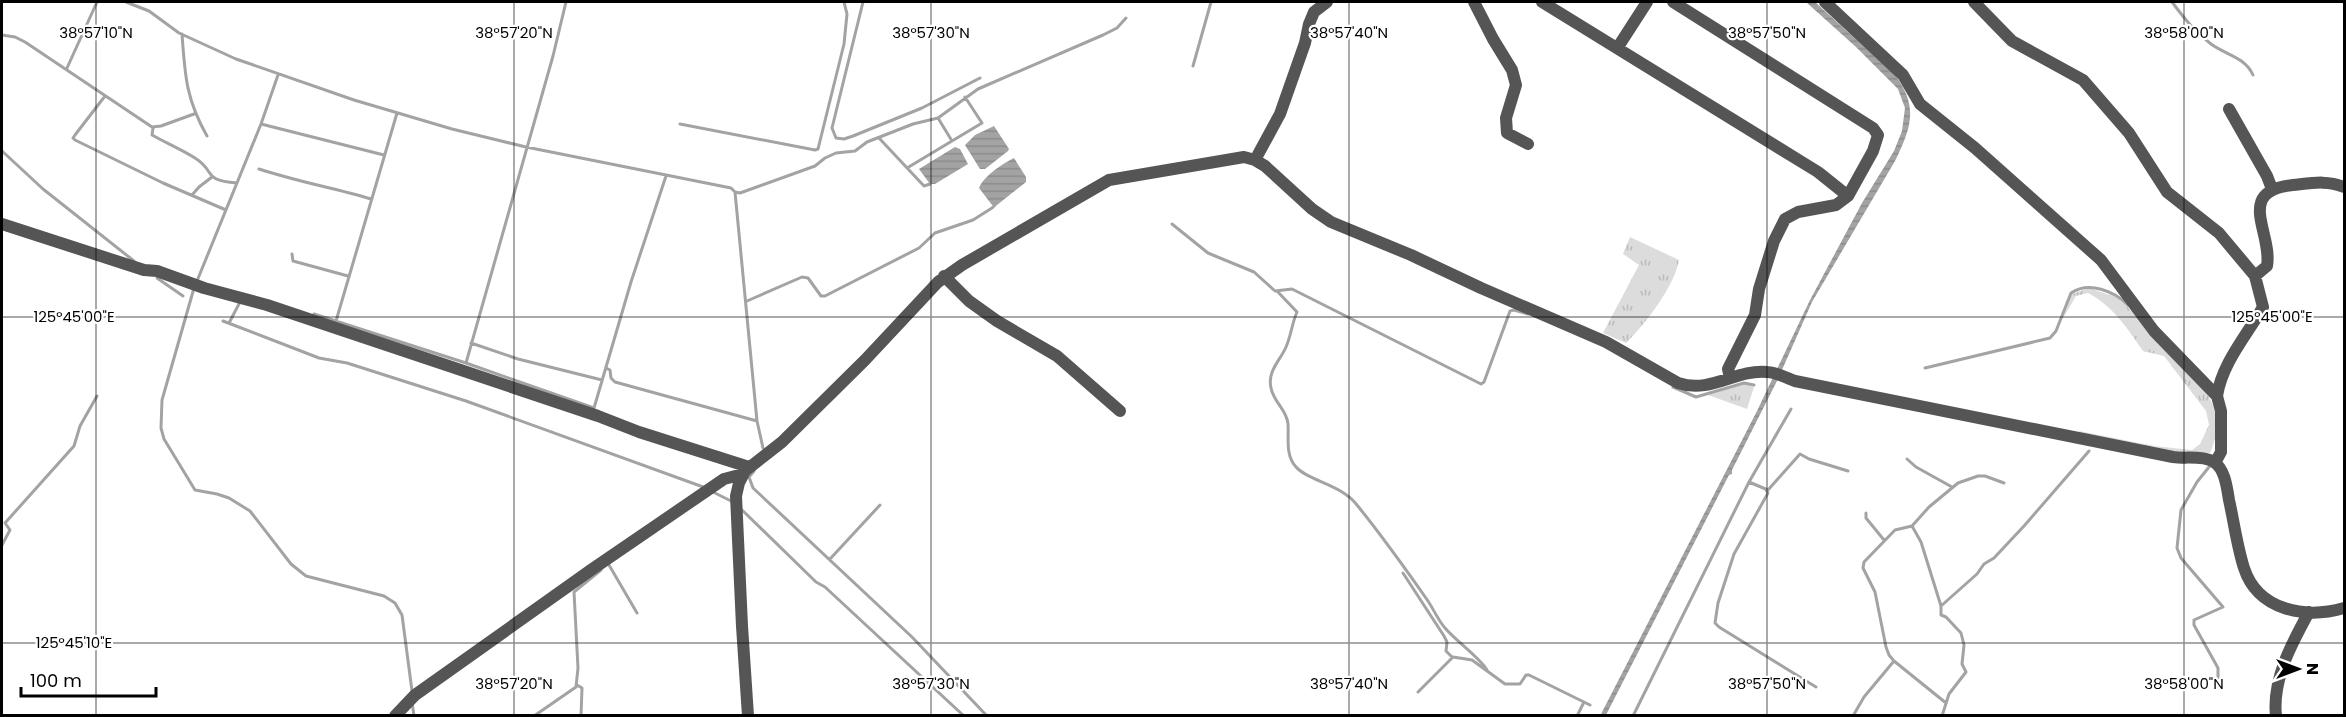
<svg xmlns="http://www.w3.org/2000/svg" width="2346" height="717" viewBox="0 0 2346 717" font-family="Poppins,sans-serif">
<defs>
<pattern id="grass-tufts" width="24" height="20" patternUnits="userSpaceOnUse" patternTransform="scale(1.5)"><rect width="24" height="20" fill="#dcdcdc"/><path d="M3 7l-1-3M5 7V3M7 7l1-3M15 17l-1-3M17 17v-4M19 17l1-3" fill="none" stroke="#bbb"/></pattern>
<pattern id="water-rules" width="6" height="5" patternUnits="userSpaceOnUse" patternTransform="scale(1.5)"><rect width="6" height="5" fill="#a3a3a3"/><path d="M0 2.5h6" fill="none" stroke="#8b8b8b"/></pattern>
</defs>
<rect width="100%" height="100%" fill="#fff"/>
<path fill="url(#grass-tufts)" d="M1630,237l49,23c-4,25 -34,65 -53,83l-23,-10 36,-68 -16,-11z
M2089,288l27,9 9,7 83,91c11,19 11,39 2,58h-32l-99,-19v-3l75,15 38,4 8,-6 9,-19 -3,-14 -42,-55 -21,-5c-16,-23 -29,-44 -55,-58l-12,3 -14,24 10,-26z
M1745,384l9,3 -7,22 -39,-14z"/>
<path fill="url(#water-rules)" d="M1806,2h9l80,73c24,32 16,53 0,86l-83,141 -34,77 -46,91v4l-3,1 -123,240 -6,1 157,-305 53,-111 52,-97 32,-52 8,-20 3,-23 -7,-19 -42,-42z
M994,126l15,23 -1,2 -23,18h-5l-15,-24 10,-10z
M955,147l5,2 8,15 -33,20h-5l-11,-15z
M1014,158l12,19v5l-29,23h-5l-13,-17c5,-12 23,-24 35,-30z"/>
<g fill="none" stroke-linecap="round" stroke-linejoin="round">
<path stroke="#a3a3a3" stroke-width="3" d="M126,2l23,9 30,22 57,26 118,41 98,29 74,18 205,41 4,4 5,1 75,-27 10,-8 11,-5 19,-2 12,-9 46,-18 25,-6 40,-29 125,-54 14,-7 9,-10
M863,2l-31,126 4,10 8,1 9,-3 69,-28 58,-30
M2172,2c12,16 23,30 39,42 15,11 34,13 42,31
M182,34c3,42 4,65 25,102
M2,35l13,2 10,5 127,85 9,-1 33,-12
M1193,66l18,-64
M67,68l30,-66
M105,96l-30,39 -2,3 2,2 88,43 63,27
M938,118l14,23
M261,124l123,31
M680,124l135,26 3,-1 26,-105 3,-30 -3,-12
M153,128l-1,7c14,8 29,14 43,23 22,14 6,22 42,25
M879,138l45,48 6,-2
M2,151l41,38 91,72
M907,168l75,-45 -17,-26
M259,169c36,12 75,19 112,30
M735,192l22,229 6,27
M192,195l7,-8 13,-10
M1172,224l36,29 46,19 21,19 17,-2 189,95 3,-2 26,-71 4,-1 14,4
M292,254l1,7 55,15
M157,278l26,18
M197,281l64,-157 17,-49
M194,288l-32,112 -1,28 3,11 31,51 22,4 12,4 21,13 41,53 15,12 78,20 11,7 7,12 10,76
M1277,291l20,21c-5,11 -6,24 -11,35 -6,14 -19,24 -15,41 3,15 16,22 17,36 1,14 -3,31 8,43 12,14 45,17 61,38 25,31 48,63 71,96 6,9 10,19 17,27 10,12 36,31 42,42
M747,301l55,-24 6,1 13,18h4l94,-48 16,-15 38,-13 19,-12 3,-3
M314,314l152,49 128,45 37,-126 35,-106
M223,321l96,37 28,5 119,38 240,87
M336,321l61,-208
M229,323l11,-21
M471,343l47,16 84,21
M466,363l87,-307 13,-54
M606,368l4,2 1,8 4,4 142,39
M1925,368l125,-30 6,-7 15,-38c18,-12 43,-2 57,12
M1673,387l23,10 48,-14 10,2
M1907,459l9,8 36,20
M2209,467l-12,15 -16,28 -4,38 4,10 42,49 -29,13v5l24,43v14
M754,471l-5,6 4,11 159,149 75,79
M1749,482l19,8 32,-36 9,5 39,12
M1766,490l2,3 -34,61 -16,49 -3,20 4,4 97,60
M711,491l20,10
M742,510l74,72 9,5 139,129
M1866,513v5l18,22
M1912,526l17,-19 29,-24 20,-7h7l19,7
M2,545l8,-15 -5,-7 69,-77 6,-20 17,-30
M830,559l50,-54
M609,565l28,48
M1403,573l41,63 3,6 -1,9 6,6
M1894,661l52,42
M577,685l5,3 -1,28
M1418,692l35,-35 19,3 33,24h15l6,-9h3l61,30
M412,702l2,14
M534,716l42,-29 2,-19 -4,-76 27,-22
M1577,716l7,-14
M1633,716l116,-234 42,-73
M1853,716l11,-19 30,-36 -5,-6 -3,-8 -11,-55 -12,-24 1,-6 31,-32 17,-4 9,16 20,64
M1942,716l7,-22 17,-22 -4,-8 2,-19 -3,-12 -15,-16 -5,-2v-9l36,-32 7,-10 10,-6 30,-32 65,-75"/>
<path stroke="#555" stroke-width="12" d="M1474,2l19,37 19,31 4,15 -10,33 1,15 21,11
M1542,2l276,170 30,24
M1673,2l200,126 5,7 -5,16 -25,45 -12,9 -38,7 -13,7 -11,22 -15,48 -4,26 -27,54 2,9
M1825,2l78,73 17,29 55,44 126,112 53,71 63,65 4,15v41l-6,11
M1974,2l38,39 71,39 46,53 38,59 52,41 36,43 8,31c-16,28 -41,56 -46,89
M1618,47l29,-45
M2229,109l38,67 5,13
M1255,160l25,-46 25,-71 4,-19 5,-12 13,-10
M2,224l142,46 13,1 47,17 63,17 331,111 41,16 110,35
M944,276l25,25 28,20 60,35 63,55
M2255,276l12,-10c6,-33 -33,-75 26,-81 19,-2 34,-5 51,2
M395,716l20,-21 176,-125 133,-91 19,-5
M748,716l-6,-90 -6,-130 3,-13 6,-12 37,-29 83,-82 73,-78 24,-17 147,-85 135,-23 11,3 10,6 47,43 19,13 80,33 70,33 125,54 72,41c34,11 57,-14 89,-11 9,0 19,6 28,9l378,76c13,2 30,-2 41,5 11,7 13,26 15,38 5,22 8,46 15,68 14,43 62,51 100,40
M2276,716c-4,-37 16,-73 33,-104"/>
</g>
<path fill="none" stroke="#000" stroke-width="1.5" stroke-opacity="0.45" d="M96,2v714M514,2v714M931,2v714M1349,2v714M1767,2v714M2184,2v714M2,317h2342M2,643h2342"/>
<g font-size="15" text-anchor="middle" fill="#000" stroke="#fff" stroke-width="4.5" stroke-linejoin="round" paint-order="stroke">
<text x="96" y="38">38°57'10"N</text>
<text x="514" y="38">38°57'20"N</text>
<text x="931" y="38">38°57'30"N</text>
<text x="1349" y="38">38°57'40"N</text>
<text x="1767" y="38">38°57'50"N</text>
<text x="2184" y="38">38°58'00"N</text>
<text x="2272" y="322">125°45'00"E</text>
<text x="74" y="322">125°45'00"E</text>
<text x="74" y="648">125°45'10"E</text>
<text x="514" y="689">38°57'20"N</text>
<text x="931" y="689">38°57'30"N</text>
<text x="1349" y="689">38°57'40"N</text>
<text x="1767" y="689">38°57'50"N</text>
<text x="2184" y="689">38°58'00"N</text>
</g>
<rect width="2346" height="717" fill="none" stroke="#000000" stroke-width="6"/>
<g transform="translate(2298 669) rotate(90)" stroke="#ffffff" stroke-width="4.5" paint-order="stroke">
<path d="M0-4.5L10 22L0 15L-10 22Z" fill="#000000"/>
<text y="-9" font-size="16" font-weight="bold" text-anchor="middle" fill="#000000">N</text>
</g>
<path d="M21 687v9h135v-9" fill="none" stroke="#000000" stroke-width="3"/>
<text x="30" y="687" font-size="18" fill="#000000" stroke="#ffffff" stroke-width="4.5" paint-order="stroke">100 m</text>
</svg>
